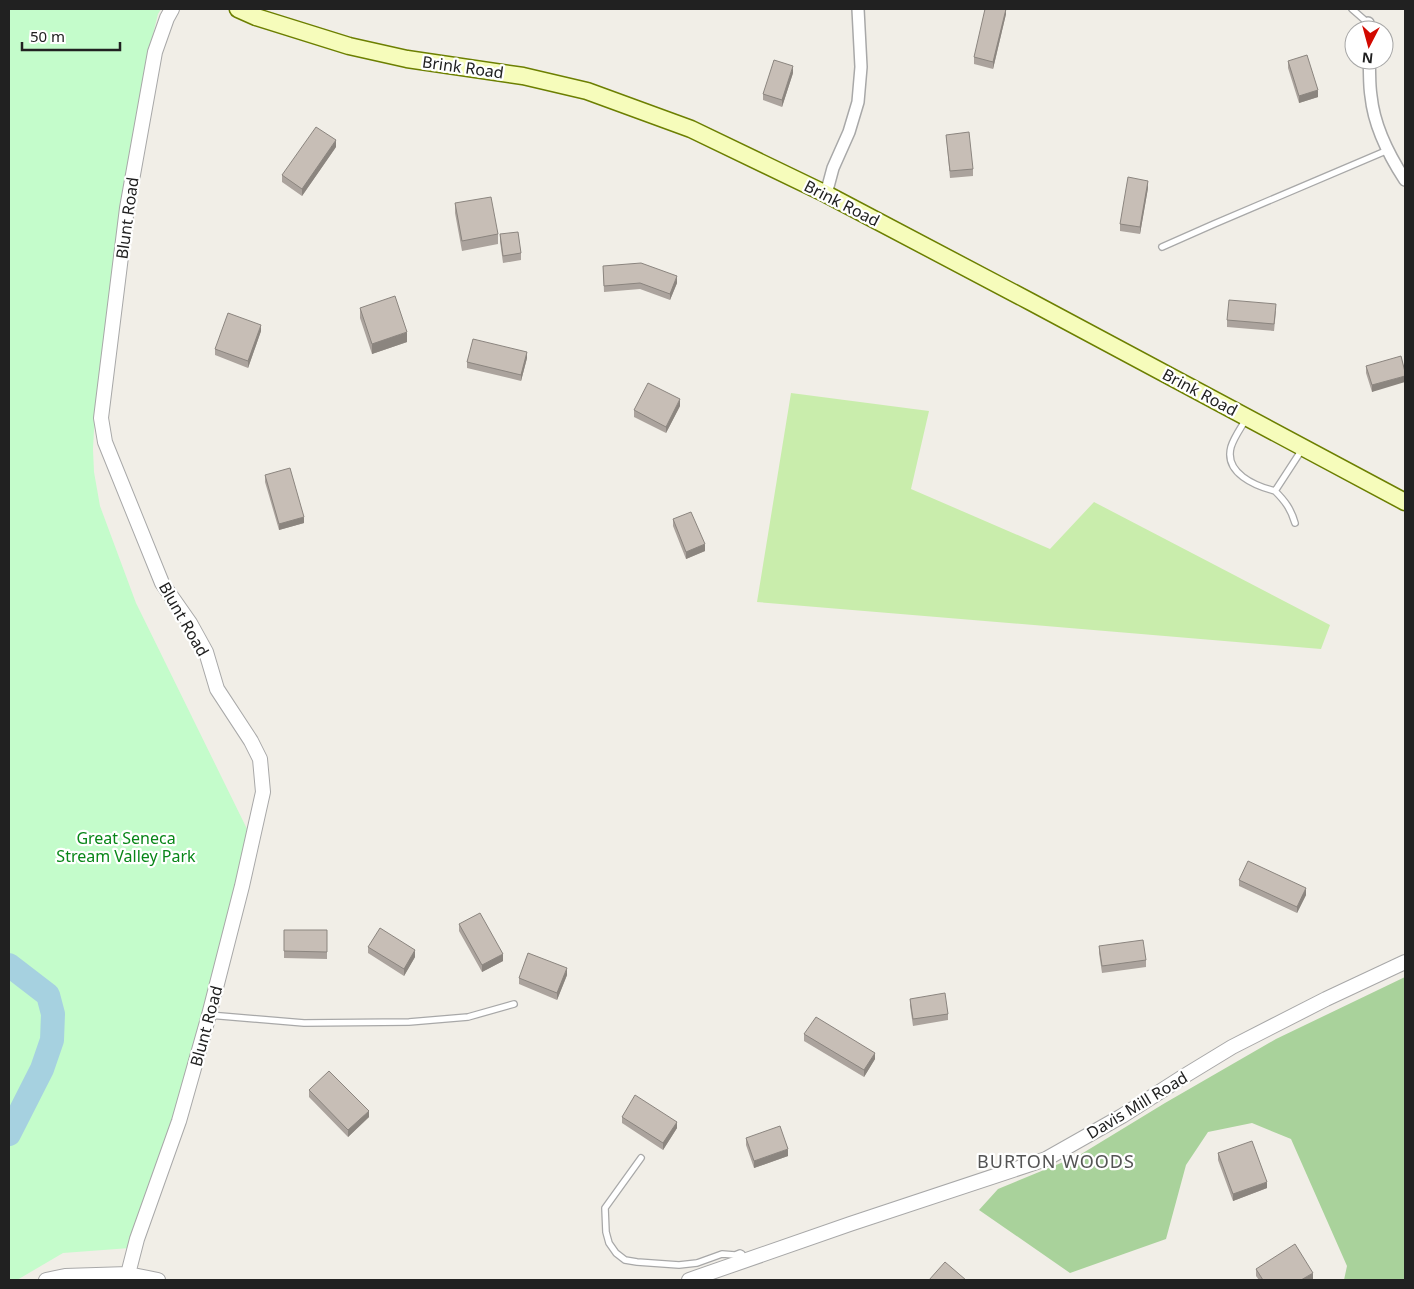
<svg xmlns="http://www.w3.org/2000/svg" width="1414" height="1289" viewBox="0 0 1414 1289" font-family="'Noto Sans',sans-serif">
<rect width="100%" height="100%" fill="#f1eee7"/>
<path fill="#c9edac" d="M791,393l138,18 -18,78 139,60 44,-47 236,123 -9,24 -564,-47z"/>
<path fill="#a9d29b" d="M1405,977v303h-61l3,-14 -56,-127 -39,-16 -44,9 -22,33 -20,74 -96,34 -91,-63 19,-21 80,-33 87,-53 111,-64z"/>
<path fill="#c4fccb" d="M9,9h152l-3,5 -10,40 -33,202 -21,174 -1,19 1,23 6,34 36,97 113,230 -63,251 -56,164 -67,5 -46,27h-8z"/>
<g fill="none" stroke-linecap="round" stroke-linejoin="round">
<path stroke="#a6d1e0" stroke-width="24" d="M9,965l39,30 5,19 -1,26 -10,29 -33,65"/>
<defs>
<path id="service" d="M1352,9l16,14
M1162,247l52,-23 174,-74
M1246,419c-5,9 -12,18 -15,28 -7,26 24,39 44,44l28,-43
M1275,491c10,10 16,18 20,32
M209,1015l95,8 105,-1 59,-5 46,-13
M641,1158l-36,50 1,24 3,11 7,10 9,7 12,2 42,3 18,-2 25,-9 13,1 5,-2 2,1 2,6"/>
<path id="minor" d="M1368,23v7
M1369,60c1,12 0,24 2,36 3,30 17,58 34,84
M826,194l7,-26 16,-36 9,-30 3,-35 -3,-58"/>
<path id="tertiary" d="M128,1274l9,-35 42,-118 30,-106 33,-129 21,-94 -3,-33 -9,-18 -34,-52 -11,-37 -16,-29 -28,-40 -57,-141 -4,-24 26,-210 28,-156 12,-34 5,-9
M46,1280l19,-4 63,-2 30,6
M689,1280l161,-56 196,-65 76,-43 64,-41 46,-28 94,-48 79,-37"/>
<path id="secondary" d="M238,9l18,8 93,29 58,13 116,17 64,15 104,38 135,65 205,108 374,200"/>
</defs>
<use href="#service" stroke="#a8a8a8" stroke-width="8"/>
<use href="#minor" stroke="#a8a8a8" stroke-width="14"/>
<use href="#tertiary" stroke="#a8a8a8" stroke-width="16"/>
<use href="#secondary" stroke="#6c7f01" stroke-width="19"/>
<use href="#service" stroke="#fff" stroke-width="5.5"/>
<use href="#minor" stroke="#fff" stroke-width="11"/>
<use href="#tertiary" stroke="#fff" stroke-width="14"/>
<use href="#secondary" stroke="#f6fcbb" stroke-width="16"/>
</g>
<path fill="#aba39d" d="M1006,9v5l-13,55 -19,-5v-7z
M1288,61l30,36 -19,6 -11,-35z
M793,73l-11,34 -19,-7v-6z
M946,135l27,34v7l-23,2z
M336,147l-34,49 -20,-14v-7z
M1148,188l-8,46 -20,-3v-7z
M455,203l43,31v10l-36,7 -7,-38z
M500,234l21,19v7l-18,3 -3,-22z
M603,266l74,17 -7,17 -30,-11 -36,3z
M360,308l47,34 -35,12 -12,-36z
M1276,311l-2,20 -47,-4v-7z
M261,331l-13,37 -33,-13v-6z
M527,358l-6,23 -54,-13v-6z
M1366,366l39,6 -33,20 -6,-19z
M680,406l-14,27 -32,-16v-7z
M265,475l39,48 -25,7 -14,-48z
M673,519l32,32 -19,8 -13,-33z
M1239,880l67,15 -9,18 -58,-27z
M459,924l44,37 -21,11 -23,-41z
M284,930h43v29l-43,-1z
M1099,946l47,14v7l-44,6 -3,-20z
M368,947l47,10 -11,19 -36,-23z
M567,975l-10,25 -38,-16v-6z
M910,999l38,15v6l-35,6 -3,-20z
M804,1034l71,25 -11,18 -60,-36z
M309,1090l60,27 -21,20 -39,-40z
M622,1117l55,11 -14,22 -41,-27z
M746,1138l42,18 -34,12 -8,-23z
M1218,1153l49,35 -34,13 -15,-41z
M1256,1269l57,10 -1,1h-53l-3,-4z"/>
<path fill="#8b857f" d="M1006,9v5l-13,55v-7z
M793,66v7l-11,34v-7z
M1318,90v7l-19,6v-7z
M336,140v7l-34,49v-7z
M1148,181v7l-8,46v-7z
M677,276v7l-7,17v-6z
M261,325v6l-13,37v-7z
M407,332v10l-35,12v-10z
M527,352v6l-6,23v-6z
M1405,376v6l-33,10v-7z
M680,399v7l-14,27v-6z
M304,517v6l-25,7v-6z
M705,544v7l-19,8v-7z
M1306,888v7l-9,18v-6z
M415,950v7l-11,19v-7z
M503,954v7l-21,11v-7z
M567,968v7l-10,25v-7z
M875,1053v6l-11,18v-7z
M369,1111v6l-21,20v-7z
M677,1122v6l-14,22v-7z
M788,1149v7l-34,12v-7z
M1267,1182v6l-34,13v-7z
M1313,1273v6l-1,1h-11z"/>
<path fill="#c7beb6" stroke="#8b857f" d="M985,9h21l-13,53 -19,-5z
M1307,55l11,35 -19,6 -11,-35z
M774,60l19,6 -11,34 -19,-6z
M316,127l20,13 -34,49 -20,-14z
M969,132l4,37 -23,2 -4,-36z
M1128,177l20,4 -8,46 -20,-3z
M491,197l7,37 -36,7 -7,-38z
M518,232l3,21 -18,3 -3,-22z
M641,263l36,13 -7,18 -30,-11 -36,3 -1,-20z
M395,296l12,36 -35,12 -12,-36z
M1229,300l47,4 -2,20 -47,-4z
M228,313l33,12 -13,36 -33,-12z
M473,339l54,13 -6,23 -54,-13z
M1401,356l4,16v4l-33,9 -6,-19z
M648,383l32,16 -14,28 -32,-17z
M290,468l14,49 -25,7 -14,-49z
M691,512l14,32 -19,8 -13,-33z
M1248,861l58,27 -9,19 -58,-27z
M480,913l23,41 -21,11 -23,-41z
M380,928l35,22 -11,19 -36,-22z
M284,930h43v22l-43,-1z
M1143,940l3,20 -44,6 -3,-20z
M528,953l39,15 -10,25 -38,-15z
M945,993l3,21 -35,5 -3,-20z
M816,1017l59,36 -11,17 -60,-36z
M329,1071l40,40 -21,19 -39,-40z
M635,1095l42,27 -14,21 -41,-26z
M780,1126l8,23 -34,12 -8,-23z
M1252,1141l15,41 -34,12 -15,-41z
M1295,1244l18,29 -12,7h-38l-7,-11z
M945,1262l21,18h-37z"/>
<g text-anchor="middle" dominant-baseline="central" stroke-width="4.5" stroke-linejoin="round" paint-order="stroke">
<g font-size="16" fill="#212121" stroke="#fff">
<text transform="translate(463 67) rotate(8)">Brink Road</text>
<text transform="translate(842 203) rotate(27)">Brink Road</text>
<text transform="translate(127 218) rotate(-82)">Blunt Road</text>
<text transform="translate(1200 392) rotate(28)">Brink Road</text>
<text transform="translate(184 619) rotate(60)">Blunt Road</text>
<text transform="translate(206 1026) rotate(-75)">Blunt Road</text>
<text transform="translate(1137 1105) rotate(-31)">Davis Mill Road</text>
</g>
<g font-size="16" fill="#088618" stroke="#fff">
<text x="126" y="838">Great Seneca<tspan x="126" dy="18">Stream Valley Park</tspan></text>
</g>
<g font-size="18" letter-spacing="1" fill="#545454" stroke="#fff">
<text x="1056" y="1161">BURTON WOODS</text>
</g>
</g>
<rect width="1414" height="1289" fill="none" stroke="#212121" stroke-width="20"/>
<g transform="translate(1369 45) rotate(186)"><circle r="24" fill="#ffffff" stroke="#a6a6a6"/>
<path d="M0-4L9 19L0 12L-9 19Z" fill="#d20900"/>
<text y="-8" font-size="14" font-weight="bold" text-anchor="middle" fill="#212121">N</text>
</g>
<path d="M22 42v8h98v-8" fill="none" stroke="#212121" stroke-width="2.5"/>
<text x="30" y="42" font-size="15" fill="#212121" stroke="#ffffff" stroke-width="4" paint-order="stroke">50 m</text>
</svg>
